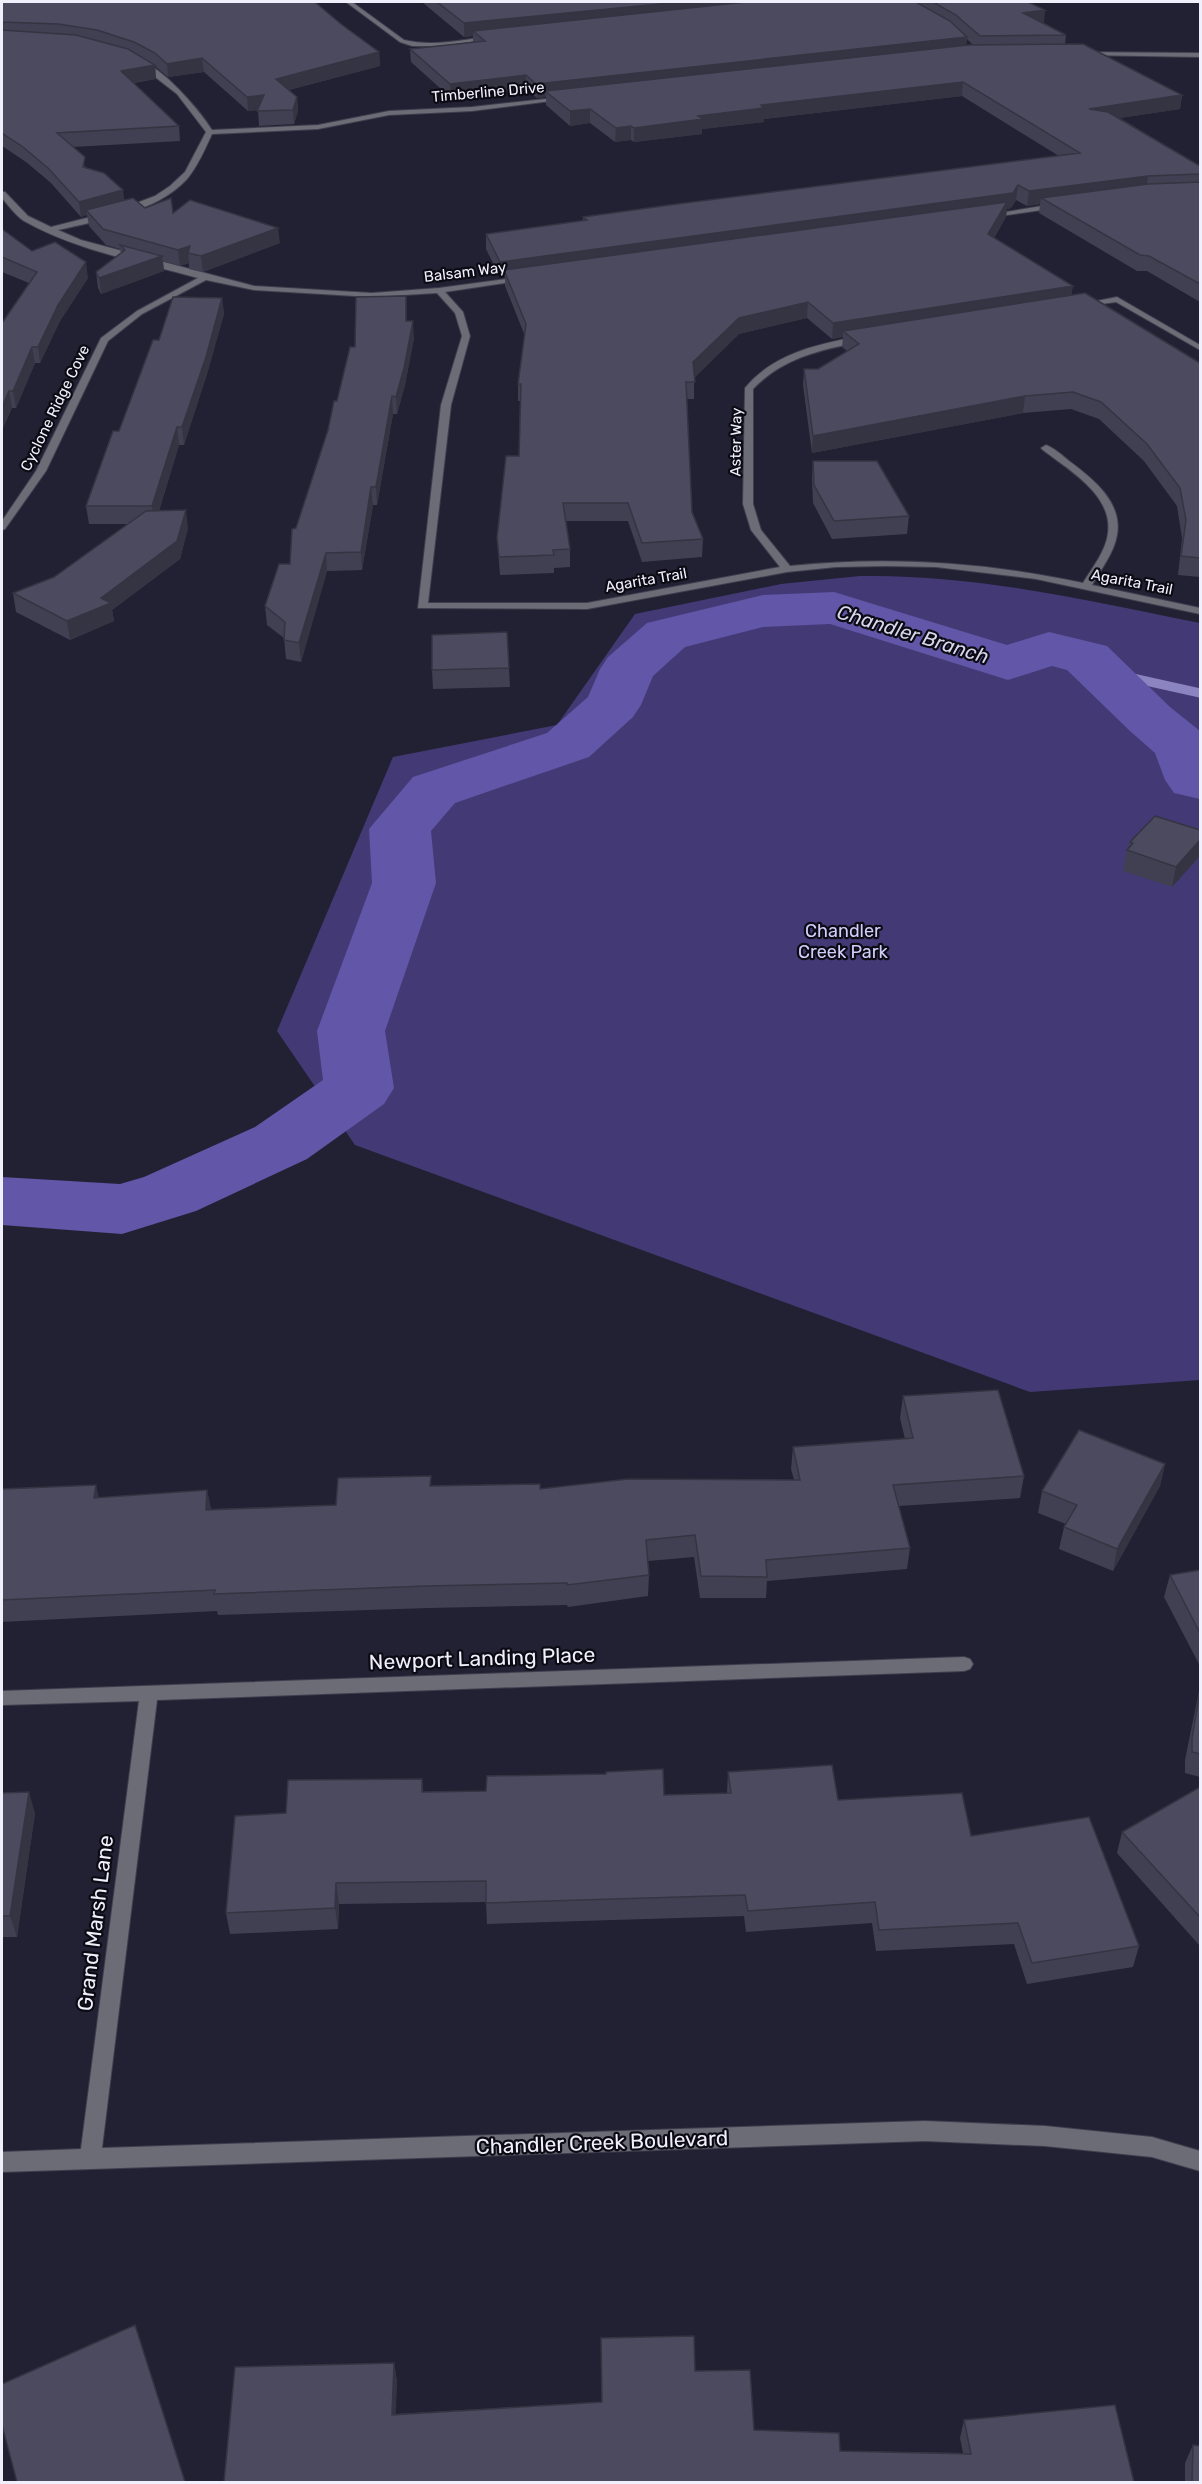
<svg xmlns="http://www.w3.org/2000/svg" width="1202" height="2484" viewBox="0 0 1202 2484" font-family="Rubik,sans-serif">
<rect width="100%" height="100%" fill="#222133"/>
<path fill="#433a75" d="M860,576c116,-2 228,25 340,47v757l-170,12 -675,-247 -78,-114 116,-274 164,-32 78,-111 146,-30z"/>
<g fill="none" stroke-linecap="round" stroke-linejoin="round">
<path stroke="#8c84c0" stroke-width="9" d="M1101,671l99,22"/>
<path fill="#6156a7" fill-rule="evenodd" d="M834,592l173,53 42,-13 58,14 63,61 30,24v68l-26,-6 -9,-13 -10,-27 -25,-22 -63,-61 -15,-4 -44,14 -178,-56 -67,3 -78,20 -32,29 -12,29 -8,12 -44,40 -134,46 -24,28 5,52 -51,148 9,57 -10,16 -77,55 -111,52 -74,23 -120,-9v-48l118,7 24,-7 111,-50 68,-47 -6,-49 55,-148 -3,-54 44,-52 134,-44 41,-36 12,-28 8,-12 39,-34 116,-28z"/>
<defs>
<path id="minor" d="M346,2h6l52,38c29,7 58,0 87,-4l3,2 -48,8h-34l-12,-4z
M1079,52l121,1v4l-119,-2z
M137,61c21,0 64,51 75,69l106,-5 71,-14 83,-4 92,-10 3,2 -95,12 -83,4 -71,14 -106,5c-7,15 -14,32 -25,45 -31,34 -87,41 -129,51l23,10 173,46 118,7 67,-5 89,-12v4h-3l-80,12 18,20 7,24 -19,69 -23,198h159l193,-36 -29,-37 -8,-26 2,-116c29,-35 73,-44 116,-52l4,3 -1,2c-42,9 -79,15 -111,48v115l8,26 29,36c99,-10 195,-4 293,17 9,-15 23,-32 25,-50 5,-38 -39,-63 -65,-83l-2,-2 5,-3c8,3 16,10 23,16 23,17 54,41 48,74 -3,18 -16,34 -25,50l108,23v6l-164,-35 -100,-12 -50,-1 -50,1 -49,5 -200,37 -169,-1 23,-203 21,-69 -7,-23 -18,-20 -65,4 -118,-7 -48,-10 -64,34 -34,27 -62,130 -41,58 -3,1v-9l34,-50 65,-133 36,-27 61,-33c-58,-16 -123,-28 -174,-57 -8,-5 -16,-16 -22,-23v-6h3l23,24 23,11 67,-17 37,-14 15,-10 15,-14 21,-40 -29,-38 -40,-31z
M1060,203h3v4l-77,11 -4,-2z
M1117,297l83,48v5l-84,-48 -36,5 -4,-2z
M964,1657l6,2 3,5 -3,5 -6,2 -807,29 -55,448 823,-27 120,5 107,11 48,14v20l-48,-14 -107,-11 -120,-5 -923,31v-20l79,-3 58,-448 -137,4v-14z"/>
</defs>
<use href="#minor" stroke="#3f3e4f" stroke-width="2"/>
<use href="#minor" fill="#6c6c76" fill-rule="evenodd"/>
</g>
<path fill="#404052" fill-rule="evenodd" d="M2,2l339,22 38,28 1,14 -91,24 8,7 1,14 -4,13 -35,2 -1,-16 -10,1 -44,-39 -36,5 -13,-11 1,13 -22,4 45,43 1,15 -107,6 13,21 38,32 21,8 28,5 107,30 -77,29 -14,-3v-6l-9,3 -17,-5 1,10 -63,23 -3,-6 -2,-16 25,-19 -1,-4 -14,-4 -17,-19 -2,-11 -6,2 -30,-34 -25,-21 -24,-16z
M422,2h606l16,21 22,12 -1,9 117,51 -2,14 -60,9 80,48v136l-53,-31h-10l-98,-58 1,-9 -13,2 -11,-6 -5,8 -4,1 -1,8 -12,21 79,48 -2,9 129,68v214l-22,-2 4,-37 -5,-32 -33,-45 -45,-42 -28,-10 -48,4 -211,40 -9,-68 1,-16h14l29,-18 -5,-4 1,-10 -11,2 -25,-21 -68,16 -45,44v21h-7l5,113 11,27 -1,18 -60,5 -14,-41h-62l4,28v18l-16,1v5l-54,2 -3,-37 22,-82 1,-55h-2v-17l7,-48 -20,-50v-9h-5l-14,-28v-15l97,-13v-4l476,-61 -97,-60 -198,23v3l-62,7v5l-68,8 -3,-2 -16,2 -25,-19 -20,3 -24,-21v-8l-9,1 -11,-9 -75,9 -40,-36 -1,-13 63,-7v-6l-9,1zM967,39l6,6h-7z
M2,229l30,22 56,27 -28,43 -20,42h-5l-19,45h-4l-10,22 27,-147 -27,-11z
M222,298l2,16 -17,60 -23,71h-5l-20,66 29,17 -8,31 -68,51 2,11 -44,19 -54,-28 -3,-19 41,-16 74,-53h-39l-3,-18 73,-166z
M407,321l7,17 -9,47 -8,29h-4l-16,91h-4l-11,65 -35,1 -26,91 -15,-3 -2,-21 -17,-13 -2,-19 25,-42 6,-36 59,-181z
M813,461l96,55 -2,18 -75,5 -19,-36 -1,-24z
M509,668l1,19 -77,2 -1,-19z
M1200,830l-28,57 -49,-16 4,-21 1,-1 2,-7z
M903,1396l121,80 -4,22 -121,8 11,42 -3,21 -140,12 -1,17h-66l-6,-41 -46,4 1,14 -1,21 -80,11 -1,-2 -138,3 -211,7 -1,-4 -215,11v-128l97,4 108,-8 4,19 125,-4 95,-29v10l109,3 254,-9 -3,-11 2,-22 112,-8 -5,-21z
M1165,1464l-5,22 -47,85 -54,-22 5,-22 2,-3 -28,-11 4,-22z
M1200,1570v96l-36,-69 6,-22z
M1200,1686v91l-15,-4v-13z
M728,1772l243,64 168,110 -6,21 -106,17 -13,-40 -138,7 -4,-28 -126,9 -2,-16 -257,8 -1,-22 -147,2 -1,25 -108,5 -4,-21 60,-100 136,-34 1,13 241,3 63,-2z
M1200,1787v159l-83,-93 5,-21z
M2,1793l33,20 -18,124h-15z
M394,2363l3,19 -2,32 206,-12 94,-31 59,59 86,21 123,2 -3,-15 4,-18 170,62h-910z
M1193,2445l7,37h-15v-19z"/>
<path fill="#343442" d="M680,2h128l-335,29v5l-9,1v-14z
M1045,10l-1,13 -21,-10z
M967,37l-1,13 -421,41 1,6 -9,1 -1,-14z
M379,52l1,14 -103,27 -1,-14z
M202,58l2,14 -36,5 -1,-13z
M155,65l1,14 -33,5 -2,-13z
M526,75v14l-75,9 -1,-14z
M963,82l-1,14 -198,23v3l-62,7v5l-68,8v-14l64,-12 63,-11z
M264,95l2,14 -18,2 -1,-14z
M1182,95l-2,14 -93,14 2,-14z
M297,97l1,14 -4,13 -1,-14z
M590,109v14l-20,3v-15z
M631,126v14l-16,2 1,-14z
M1148,176l-2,15 -105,7 -1,6 -13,2 2,-15z
M1018,185l-2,15 -5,8 -4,1 -1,8 -20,33 -482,20 1,7h-5v-15z
M123,190l2,15 -39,5 1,5 -6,2 -2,-15z
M278,228l2,15 -77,29 -2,-16z
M190,246l-2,7 1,10 -9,3 -2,-16z
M162,256l2,15 -63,23 -2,-16z
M86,262l2,16 -28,43 -20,42 -2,-16 20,-42z
M1073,286l-3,16 -227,29v6l-11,2 1,-16z
M222,298l2,16 -17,60 -23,71 -2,-18z
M808,302l-1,16 -68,16 -46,45v-17l46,-44z
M413,321l1,17 -9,47 -8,29 -1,-17z
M32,347l3,16 -19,45 -3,-17z
M9,391l3,17 -10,22v-23z
M392,396l1,18 -16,91 -1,-18z
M1025,396l-2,17 -211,40 1,-17z
M177,427l2,18 -24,79 -3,-18z
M371,487l2,18 -11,65 -1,-18z
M186,510l2,18 -8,31 -68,51 2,11 -44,19 -3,-19 34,-23z
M326,553l1,18 -26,91 -2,-19z
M1200,840v16l-28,31 4,-20z
M1165,1464l-5,22 -47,85 4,-22z
M96,1485l5,22 -7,-9z
M207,1490l4,22 -5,-2z
M29,1792l6,21 -18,124 -7,-21z
M336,1883l3,21 -1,25 -3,-21z
M394,2363l3,19 -2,51 -3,-18z"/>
<path fill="#4b4a5f" stroke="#343442" stroke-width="1.5" d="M2,2h313l26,22 38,28 -103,27 21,18 -4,13 -36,1 7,-16 -17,2 -45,-39 -35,6 -12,-11 -21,-11 -37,-12 -39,-6 -56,-2z
M437,2h243l-216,21z
M746,2h170l34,19 17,16 -431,47 -10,-9 -76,9 -40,-35 75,-8 -12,-10z
M933,2h95l17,8 -22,3 43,22 -86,1 -24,-21z
M2,30l74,5 52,14 27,16 -34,6 58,55 -122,7 28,24 -2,10 21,6 19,17 -44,12 -31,-34 -25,-21 -21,-14z
M1083,44l99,51 -93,14 19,3 92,54v8l-52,2 -119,15 -11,-6 -5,8 -513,69 -14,-28 101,-14 -4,-3 94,-13 403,-51 -117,-71 -202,23 3,3 -66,8 5,3 -69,9 -3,-2 -15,2 -26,-19 -20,2 -25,-20 423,-46z
M1200,182v102l-51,-28 -9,-1 -99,-57 107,-14z
M133,198l12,10 26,-10 2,15 17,-13 88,28 -77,28 -13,-3 2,-7 -12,4 -75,-21 -17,-19z
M1007,202l-19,32 85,52 -240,37 -25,-21 -69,16 -46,44 2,20h-9l6,130 11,27 -61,4 -14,-40h-65l7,46 -17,1 1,5 -55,2 -2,-19 9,-82h13l2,-72h-3l8,-60 -22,-54z
M2,229l30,22 23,-9 31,20 -28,43 -20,42h-6l-19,44h-4l-7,16v-84l35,-51 -35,-15z
M120,245l42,11 -63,22 -3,-6 29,-22z
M1085,293l115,70v195l-19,-2 5,-36 -6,-32 -33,-44 -46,-42 -28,-10 -48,4 -212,40 -9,-67h14l41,-25 -16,-13z
M406,296v25h7l-9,47 -8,29 -4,-1 -16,91h-5l-10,65 -35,1 -27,90 -15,-3 1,-18 -20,-16 14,-42h11l2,-35 4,-1 32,-98 6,-29h3l13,-54h5l1,-50z
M173,297l49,1 -16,59 -24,70h-5l-25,79h-66l27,-75h6l34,-91h6z
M813,461h64l32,55 -75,5 -20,-36z
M186,510l-9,31 -76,57 10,5 -44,18 -54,-28 41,-16 92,-66z
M507,632l2,36 -77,2v-35z
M1155,816l45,14v10l-24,27 -49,-17 6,-7 -3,-1z
M998,1390l26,86 -131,9 17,63 -144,12 1,17 -66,-1 -6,-41 -49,5 3,35 -82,10v-2l-140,3 -213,8 1,-4 -213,10v-111l94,-4 -2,13 113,-8 -1,20 130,-5 2,-27 93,-2 -1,10 110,-2v5l88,-10 172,1 -7,-33 120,-9 -10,-42z
M1079,1430l86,34 -48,85 -53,-22 13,-22 -35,-14z
M1200,1570v63l-30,-58z
M1200,1691v63l-8,-2v-14z
M832,1765l6,35 124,-7 9,43 118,-19 50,129 -107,17 -14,-40 -139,7 -4,-28 -127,9 -3,-16 -259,8v-22l-150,2 -1,25 -109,5 9,-97 51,-3 2,-33 134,-1v13l64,-1 1,-15 119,-2v-2l57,-3 1,26 67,-2 -3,-21z
M1200,1787v130l-78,-85z
M29,1792l-19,124h-8v-123z
M135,2325l50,157h-168l-15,-57v-41z
M694,2336l1,35 55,-1 4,60 85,3 1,18 131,3 -7,-34 151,-15 19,77h-910l11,-115 159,-4 -2,52 210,-13 -1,-64z
M1193,2445l7,1v36h-8z"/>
<g text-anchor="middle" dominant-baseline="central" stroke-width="4.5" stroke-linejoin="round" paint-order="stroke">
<g font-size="15" fill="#f0effc" stroke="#0c0b14">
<text transform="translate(488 92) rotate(-5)">Timberline Drive</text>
<text transform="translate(465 272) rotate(-7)">Balsam Way</text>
<text transform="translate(55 408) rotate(-64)">Cyclone Ridge Cove</text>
<text transform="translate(736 442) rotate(-89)">Aster Way</text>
<text transform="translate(646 580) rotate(-10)">Agarita Trail</text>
<text transform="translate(1132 582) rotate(11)">Agarita Trail</text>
</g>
<g font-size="18" fill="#d0cefb" stroke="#0c0b14">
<text x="843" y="931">Chandler<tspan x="843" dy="21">Creek Park</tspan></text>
</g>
<g font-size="20" font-style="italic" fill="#d7d6ed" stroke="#0c0b14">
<text transform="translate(913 634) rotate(17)">Chandler Branch</text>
</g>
<g font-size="21" fill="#f0effc" stroke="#0c0b14">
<text transform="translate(482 1658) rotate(-2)">Newport Landing Place</text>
<text transform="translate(95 1923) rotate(-83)">Grand Marsh Lane</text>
<text transform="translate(602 2142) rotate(-2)">Chandler Creek Boulevard</text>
</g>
</g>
<rect width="1202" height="2484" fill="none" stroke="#f0effc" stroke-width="6"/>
</svg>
